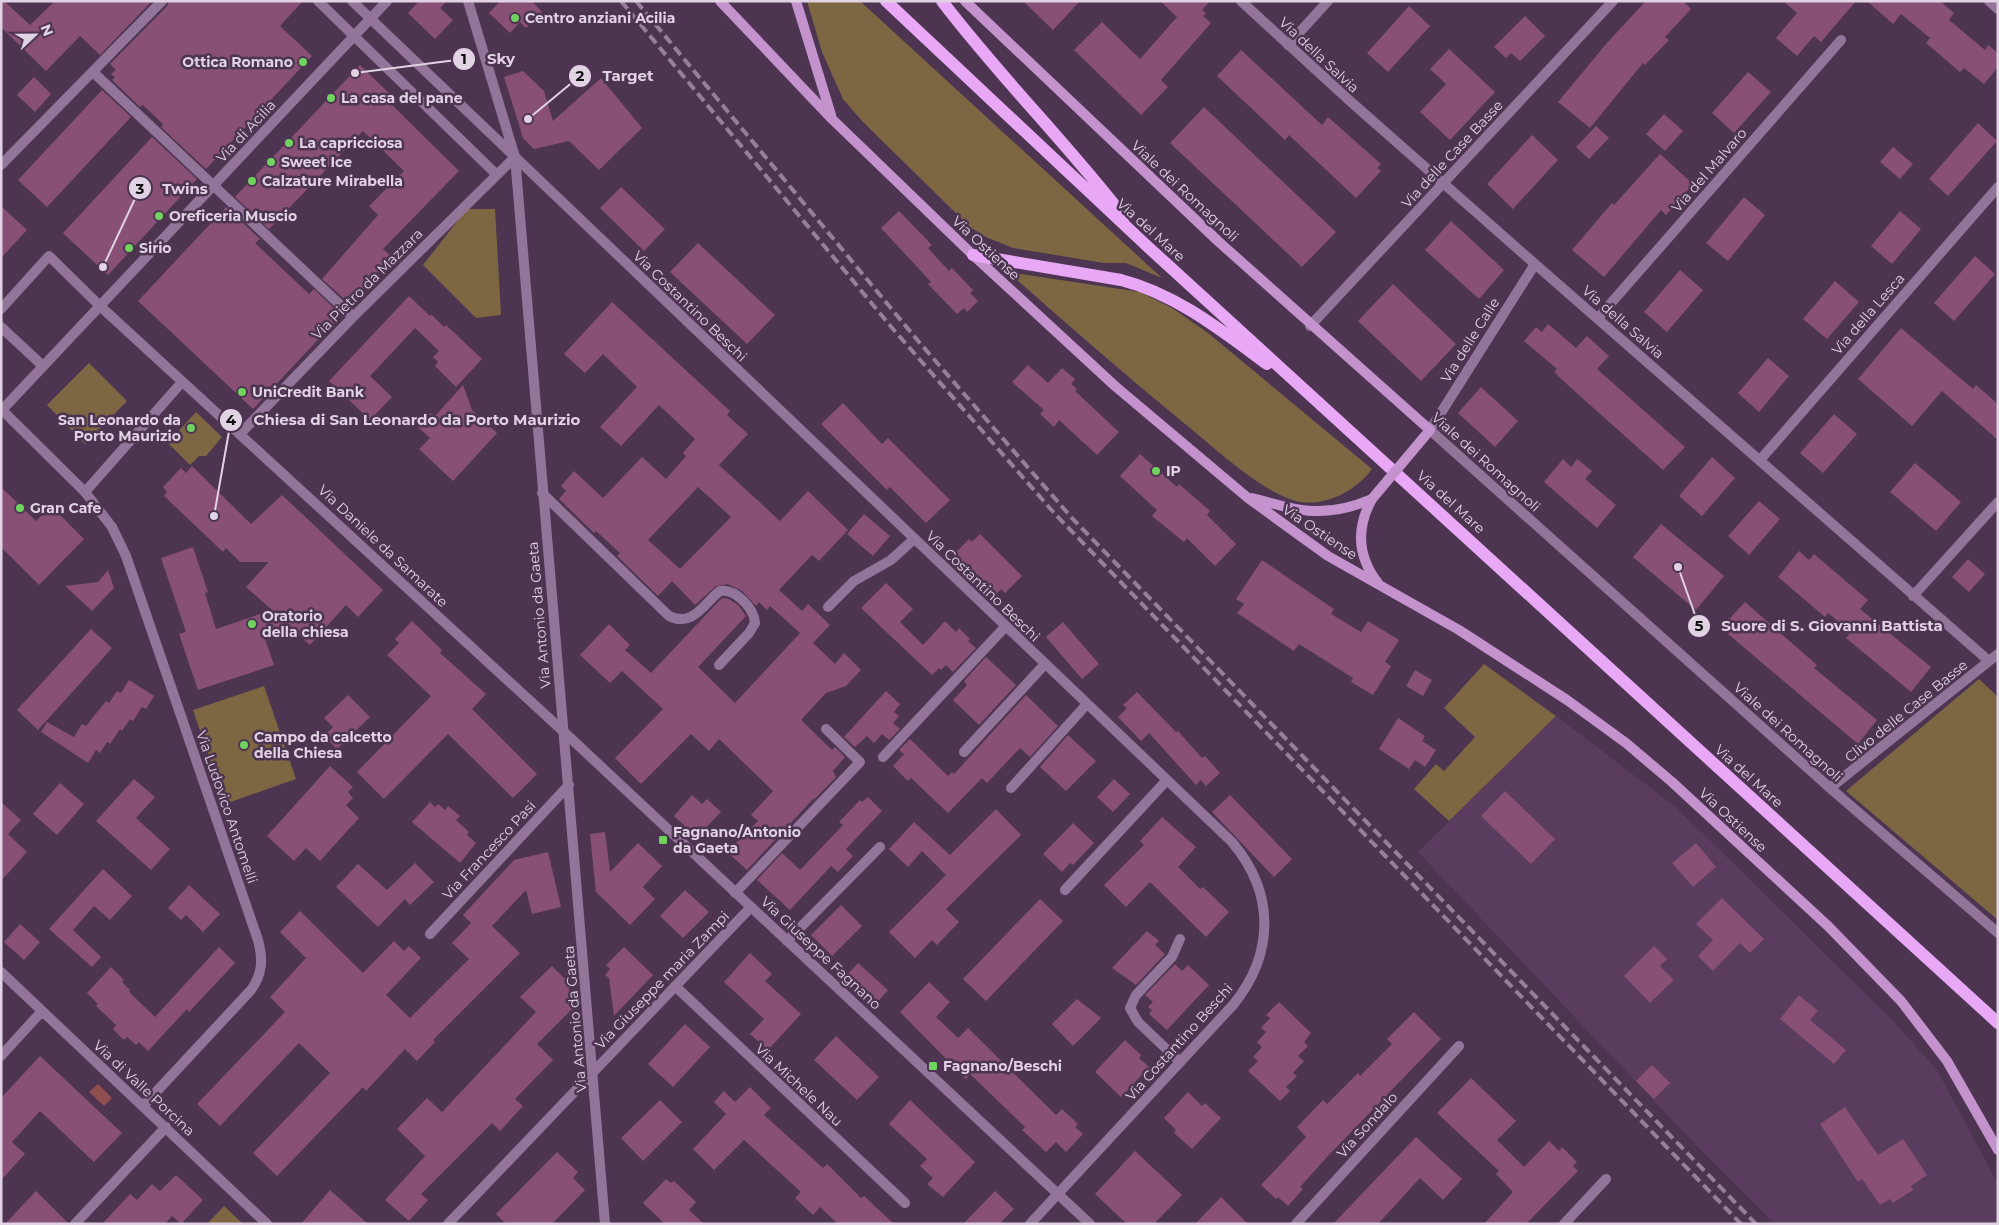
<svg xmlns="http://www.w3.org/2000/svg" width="1999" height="1225" viewBox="0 0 1999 1225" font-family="Montserrat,sans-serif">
<rect width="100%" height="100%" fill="#4d3552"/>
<path fill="#5a3c5f" d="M1556,716l121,92 216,213 44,49 61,114v40h-223l-79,-79 -278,-293z"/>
<path fill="#7c6742" d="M807,1h53l302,277 -36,-15h-22l-91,-15 -27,-11 -16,-10 -107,-105 -20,-23 -21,-47z
M467,209h28l6,106 -25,3 -53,-53z
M1008,272l132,20 32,16 36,25 164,136c-16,22 -48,39 -76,32 -31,-8 -75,-47 -100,-68 -64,-52 -126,-106 -188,-161z
M89,363l38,38 -42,43 -38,-39z
M196,412l26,25 -16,19h-7l-9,9 -22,-22z
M1484,664l72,52 -107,105 -35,-32 22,-25 8,7 31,-34 -31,-29z
M1979,679l19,18v223l-152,-129z
M264,686l32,93 -71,25 -32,-94z
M224,1206l19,18h-36z"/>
<path fill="#904f4e" d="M98,1084l14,14 -8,8 -15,-14z"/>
<path fill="#875074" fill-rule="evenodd" d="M1,1h3l26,24 25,-24h97l-52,54 -20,-19 -34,35 -45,-44z
M169,1h134l-23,25 32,30 -106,113 -45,-42 2,-3 -20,-19 -3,2 -28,-27 3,-3 -4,-3 5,-4 -6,-6 57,-58z
M419,1h28l-7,7 13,12 -18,19 -27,-26z
M500,1h32l10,11 -16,16 -6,-6 -10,11 -21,-20z
M1023,1h57l-27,29z
M1160,1h50l-8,9 4,3 -3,3 8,7 -50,57 7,7 -27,28 -67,-65 28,-28 38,37 37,-42z
M1646,1h37l8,8 -26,28 4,3 -24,25 -2,-2 -53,65 -32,-26 48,-58z
M1783,1h73l-35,41 -7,-6 -17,20 -21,-18 21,-25z
M1867,1h73l14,12 -5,7 36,30 3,-5 10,8v14l-14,17 -20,-16 -4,4 -34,-29 4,-5 -29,-24 -8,10z
M1409,6l21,20 -42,46 -21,-19z
M1525,16l20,20 -25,25 -9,-8 -5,5 -12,-11z
M1449,49l46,43 -45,48 -30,-28 26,-28 -16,-15z
M1241,50l81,75 6,-8 53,47 -4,4 4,3 -25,27 -67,-63 -4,5 -68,-64z
M360,65l34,33 -4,5 69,68 -76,78 8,7 -41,48 -28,-25 56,-64 -9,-9 35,-35 -41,-40 -94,98 -34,-32z
M523,71l21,20 9,30 48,-43 41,50 -43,42 -30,-29 -35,8 -11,-11 -19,-61z
M1748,72l23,20 -37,41 -22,-20z
M34,77l17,17 -16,18 -18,-17z
M102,90l29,27 -84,90 -29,-27z
M1204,107l132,125 -34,35 -132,-124z
M1664,114l19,17 -18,20 -19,-17z
M1978,123l19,18 -49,55 -19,-17z
M1596,126l13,12 -20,21 -13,-12z
M1532,135l26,25 -45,49 -26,-25z
M152,137l45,42 -89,96 -45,-42z
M1893,147l20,17 -13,15 -20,-17z
M1660,154l33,30 -27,31 -5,-5 -57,67 -32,-27 40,-47 2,2z
M621,187l44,42 -21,22 -44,-43z
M1744,197l21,18 -37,46 -22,-18z
M1,206l26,24 -26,28z
M226,207l34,32 -5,4 54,51 5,-5 27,26 -88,94 -115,-108z
M899,211l33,34 -4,3 21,23 3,-3 21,22 -3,3 8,8 -11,11 -3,-4 -7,6 -29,-30 3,-2 -50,-54z
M1900,211l21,18 -29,35 -21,-18z
M1451,221l53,49 -25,29 -54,-49z
M698,243l77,72 -28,29 -77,-72z
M1975,256l20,18 -41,47 -20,-18z
M1680,270l23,20 -36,42 -23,-20z
M1835,281l24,21 -32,37 -24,-20z
M1393,284l63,60 -35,37 -63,-60z
M409,296l21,20 1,-2 13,13 2,-2 36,34 -26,28 -21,-21 3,-4 -5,-5 6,-6 -24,-23 -45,48 22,21 -22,23 -41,-39z
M612,302l118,109 -3,4 21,19 -29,31 61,56 28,-30 40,39 -29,31 -7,-6 -33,35 23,21 6,-7 22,21 -17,18 22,21 9,-11 17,17 -15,16 -20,7 -25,27 31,30 3,-3 10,10 -12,14 3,6 -21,22 -1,-1 -67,72 -20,-18 31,-31 -7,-6 22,-24 -54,-52 -10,12 -18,-17 -50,50 -26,-26 48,-49 -41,-38 -12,12 -30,-28 29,-31 21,21 -5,5 26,23 68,-72 4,-3 6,1 9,6 8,11 -48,51 37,36 65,-70 -30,-27 -3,4 -8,-8 -3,4 -14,-15 -14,-7 -12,2 -21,19 -23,-24 -14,15 -41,-40 3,-3 -24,-22 -2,2 -35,-34 7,-8 -5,-5 13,-15 29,27 39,-41 24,22 20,-23 -3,-3 12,-14 -36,-34 -38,41 -21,-19 37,-40 -34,-33 -18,19 -21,-19zM698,487l33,30 -51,52 -32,-29z
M1548,324l28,24 11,-12 22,20 -12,13 88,78 -22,23 -92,-82 -17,-16 3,-3 -33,-28 12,-14 6,5z
M1901,328l72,61 3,-4 22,19v36l-56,-49 -30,35 -54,-47z
M1768,358l21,18 -30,36 -21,-19z
M1028,365l20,18 14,-15 13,11 -4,5 6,5 -2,2 44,41 -22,23 -38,-35 -5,7 -14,-13 4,-4 -32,-28z
M463,385l9,25 25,23 -44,48 -34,-32 11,-11 -12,-11 13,-14 4,3z
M1481,387l37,34 -23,26 -37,-34z
M843,403l39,41 6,-6 62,62 -24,23 -36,-36 -3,3 -66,-66z
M1834,414l23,20 -34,39 -23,-20z
M1140,454l37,33 2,-3 31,27 -3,4 29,29 -21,22 -28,-28 -3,4 -32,-26 5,-6 -37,-34z
M1712,457l23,21 -33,38 -23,-20z
M1563,459l8,8 6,-8 15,12 -7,8 31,26 -19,23 -53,-46z
M1915,463l46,39 -25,29 -46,-39z
M192,466l59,58 31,-29 101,95 -25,27 -12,-12 -36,40 -19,-17 -27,8 10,29 -76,25 -19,-56 7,-2 -25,-74 32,-11 15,45 -3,1 11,36 56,-19 -26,-23 23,-25h-29l-14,-14 -3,4 -59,-56 3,-4 -4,-5 18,-19 5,5z
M1,487l35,34 15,-15 33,33 -45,46 -38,-38z
M1759,501l21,18 -31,36 -21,-19z
M864,514l26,22 -17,20 -26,-22z
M1661,524l63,52 -28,34 -63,-53z
M980,534l42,42 -17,17 -4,-4 -6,7 -41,-42 15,-15 3,3z
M1799,551l10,9 5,-6 54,46 -8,9 71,58 -20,25 -65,-54 5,-6 -23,-19 -3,4 -47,-40z
M1968,559l17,15 -16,18 -17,-15z
M1262,560l72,49 -3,5 30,18 7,-11 31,19 -14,22 6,4 -18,29 -22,-13 2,-4 -54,-34 -5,7 -57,-38 7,-9 -8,-5z
M108,570l6,18 -22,23 -27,-25 33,-4z
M886,583l27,26 -13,13 23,23 22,-24 11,11 3,-4 11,11 -2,2 8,7 -23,24 -7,-7 -5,5 -2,-2 -7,7 -71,-67z
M1745,602l72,63 -3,3 63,52 -19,24 -137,-116z
M412,621l30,29 -2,3 46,41 -14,15 65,65 -24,24 -65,-64 -64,65 -27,-27 74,-76 -44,-41 12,-12 -4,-4z
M1063,622l36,42 -17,15 -36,-42z
M91,629l21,19 -74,82 -21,-20z
M986,657l30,28 -37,40 -26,-25 14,-15 -3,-4z
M1415,670l17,10 -9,16 -17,-10z
M129,680l25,16 -8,13 -4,-2 -9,14 -3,-2 -8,12 -2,-2 -10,15 -3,-2 -7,11 -4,-3 -8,13 -47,-31 6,-10 27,15 8,-13 4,2 20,-25 3,2 8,-12 4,2z
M886,691l14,13 -6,8 5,4 -6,7 7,6 -11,11 -7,-6 -8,9 -7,-7 -12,11 -11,-10z
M1137,692l39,40 2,-1 24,27 3,-2 15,17 -14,13 -5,-6 -5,5 -47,-52 -8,8 -23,-24 9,-9 -4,-3z
M348,695l22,22 -33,32 -13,-13 9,-9 -9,-9z
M1026,695l32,31 -28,31 -10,-9 -33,35 -5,-5 -34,35 -37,-35 -3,3 -15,-15 11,-12 -5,-4 11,-11 38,37 4,-4 2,2z
M1398,718l27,18 -3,5 14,9 -11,17 -10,-7 -6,9 -30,-20z
M1068,735l28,26 -30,30 -26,-24z
M330,766l23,21 -5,5 5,6 -7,7 13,13 -39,43 -14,-13 -12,13 -27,-25z
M134,779l21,18 -19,21 34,31 -19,21 -55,-49z
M1114,779l16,15 -17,18 -16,-15z
M60,783l24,21 -27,31 -24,-21z
M1505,791l50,48 -24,25 -50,-48z
M692,795l10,9 5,-5 14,13 -24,25 -23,-21z
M1230,795l62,64 -18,18 -62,-65z
M868,797l14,14 -36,38 7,7 -15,16 -7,-6 -41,44 -33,-30 25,-27 18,17 43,-45 -4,-3 21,-22 2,2z
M1,802l20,18 -13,14 19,18 -26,29z
M430,802l5,5 3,-3 7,6 3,-4 12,10 -4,4 13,12 -2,3 9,8 -16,20 -48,-41z
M996,809l25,26 -75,74 13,13 -22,23 -5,-5 -17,18 -26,-26 57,-57 -24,-24 -14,16 -19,-18 25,-27 36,33z
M1162,817l34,30 -18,20 22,22 3,-2 26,25 -23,25 -56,-55 -24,25 -22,-22 40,-40 -4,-4z
M1073,823l21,20 -21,22 -3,-2 -8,9 -19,-18z
M605,832l5,40 28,-29 24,23 -19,21 12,12 -25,26 -34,-33 -6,-58z
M1696,843l20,24 -23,20 -21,-24z
M548,852l13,55 -29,7 -6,-24 -34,36 28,27 -87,87 2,2 -18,19 -12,-12 -39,42 -3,-4 -86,89 -24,-23 77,-80 -31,-30 -79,83 -23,-22 88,-92 -15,-15 36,-39 -26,-26 20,-21 63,62 31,-32 10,10 5,-5 12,12 -35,37 24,23 59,-59 -17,-16 19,-20 -8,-8 51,-55z
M415,863l19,19 -24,23 -5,-6 -27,28 -42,-40 22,-23 29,26z
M103,869l29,27 -22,24 -16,-14 -21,24 28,27 -9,10 -43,-38z
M189,885l31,29 -17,18 -17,-17 -5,5 -13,-12z
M685,890l24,22 -26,26 -23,-22z
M1722,898l42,41 -14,14 -10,-10 -27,28 -15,-15 15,-16 -17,-16z
M1040,899l23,22 -77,80 -23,-22z
M841,905l21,21 -30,30 -21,-21z
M20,924l20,18 -16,18 -20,-18z
M1147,931l12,10 -4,4 10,9 -29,31 -24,-17z
M1654,946l13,13 -7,7 14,14 -24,23 -26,-27z
M219,947l16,16 -46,49 -2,-3 -39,42 -9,-9 -3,3 -9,-8 -3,3 -11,-11 3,-4 -20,-19 2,-2 -11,-11 24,-26 13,13 -2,2 8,8 -1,2 26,25z
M624,947l29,28 -39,41 -5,-38 -4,-3 5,-6 -4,-4z
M750,953l22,21 -7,7 36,33 -33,36 -18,-16 14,-15 -40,-37z
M858,963l30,27 -12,14 -30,-28z
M1175,964l7,7 6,-6 21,20 -42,45 -18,-16 3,-4 -4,-3 5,-5 -8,-7z
M552,966l16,16 4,27 -35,35 16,16 -38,39 8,7 -23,25 -8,-8 -71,71 7,6 -19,21 -24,-21 40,-44 -28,-27 30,-31 15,14 94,-100 -16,-15z
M929,982l21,20 -14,15 22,21 10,-10 88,87 6,-6 16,15 -3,3 8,7 -17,18 -10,-10 -10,10 -24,-22 3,-3 -55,-53 -4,5 -66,-67z
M1799,995l19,16 -8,9 36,30 -12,14 -54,-45z
M1077,999l24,19 -28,28 -21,-22z
M1279,1002l32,31 -7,9 4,4 -10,10 6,5 -11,12 4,3 -11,11 4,4 -10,10 -32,-30 10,-10 -5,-4 9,-10 -5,-5 9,-10 -5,-4 9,-10 -4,-3z
M1414,1012l27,27 -114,118 -27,30 3,2 -15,17 -10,-9 -2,2 -15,-14 45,-48 -9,-10 26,-27 4,4 31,-31 2,3 32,-32 -5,-5z
M685,1024l25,23 -37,40 -25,-23z
M836,1036l43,41 -22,23 -43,-40z
M1125,1040l16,15 -2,3 10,9 -28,30 -26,-25z
M40,1056l82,77 -28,29 -54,-51 -28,31 13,12 -24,26v-82z
M1652,1065l18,18 -16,16 -18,-18z
M1471,1078l45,43 -19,19 27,27 25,-26 10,10 3,-4 15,15 -4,4 5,5 -52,53h-42l29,-32 -17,-18 3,-3 -62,-58z
M750,1087l21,21 -7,7 59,53 4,-4 34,34 3,-2 30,28h-56l-18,-17 -7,8 -18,-17 6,-6 -57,-52 -30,30 -21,-21 33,-35 -12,-12 10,-11 11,11z
M1188,1092l14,14 3,-3 16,15 -29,31 -18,-16 2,-3 -12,-12z
M660,1100l22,22 -39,39 -22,-23z
M910,1100l65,62 -32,35 -16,-13 6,-6 -13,-12 7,-7 -38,-35z
M1845,1107l33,48 25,-16 24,36 -16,11 2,4 -20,13 -3,-4 -10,6 -18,-26 -4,3 -38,-58z
M1416,1137l46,42 -19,21 -23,-22 -42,46h-45z
M1135,1151l47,44 -28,29h-27l-32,-30z
M557,1152l21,20 -5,6 12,12 -33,34h-46l-10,-10z
M176,1175l27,25 -22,24 -9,-8 -7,8h-63l28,-30 7,6 15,-16 8,7z
M666,1179l5,4 3,-2 22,21 -7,8 15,14h-39l-22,-21z
M330,1190l38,34h-67z
M36,1191l32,32v1h-63z
M995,1191l19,18 -15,15h-36z
M1221,1197l27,27h-53z"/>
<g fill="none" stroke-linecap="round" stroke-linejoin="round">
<path stroke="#94759a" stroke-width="10" d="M1180,939l-8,18 -36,38 -6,13 8,14 42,40"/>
<path stroke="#94759a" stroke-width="10" d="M318,1l178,173
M352,1l880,841c43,51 43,111 1,163l-203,219
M468,1l47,156 90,1067
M1241,1l109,100 185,163 454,397
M1989,1l9,8
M1288,45l40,-44
M94,73l259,244
M1,165l161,-164
M1535,264l-105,166 400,358 168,145
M1,309l48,-53 51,50
M1598,318l243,-278
M1310,326l303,-325
M1,327l42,39
M241,433l112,-116 162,-160
M1760,460l238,-273
M85,492l27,35 14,29 132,384c5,19 5,33 -7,50l-108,116
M542,493l127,123c24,12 35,-13 51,-25 15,-3 34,17 35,32l-6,10 -30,32
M1913,596l85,-94
M828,607l26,-26 37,-21 23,-21
M964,752l81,-88
M883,757l123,-131
M1011,788l76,-84
M1830,788l168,-134
M1065,890l102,-110
M735,893l125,-131 -34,-33
M430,934l139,-149
M787,941l93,-94
M1,972l266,252
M675,986l230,217
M1,1056l41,-45
M75,1224l91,-97
M448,1224l303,-317
M1296,1224l163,-178
M1564,1224l42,-45"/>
<path stroke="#94759a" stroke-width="10" d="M100,306l464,426 526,492
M2,410l83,82 97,-110
M1,411l386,-410"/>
<path stroke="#c492cd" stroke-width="10" d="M720,1l112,118 141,136 142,131 133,112 80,58 131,74 108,70 59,43 46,39 156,144 73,75 46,60 51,89
M796,1l35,114
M965,1l254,241 211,188
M1252,498c48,13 72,21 120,1
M1372,499c-16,29 -15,57 6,84"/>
<path stroke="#e8a8f5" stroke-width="12" d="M886,1l261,245 851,777
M942,1c57,75 124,141 182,216
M973,255l148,25c55,14 101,51 146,84"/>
<path stroke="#948098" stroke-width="4" stroke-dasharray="10 5" stroke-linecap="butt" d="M621,1l272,328 162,185 686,710
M636,1l283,341 152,175 685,707"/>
<path stroke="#c492cd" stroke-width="10" d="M1372,499l58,-69"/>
</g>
<g fill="#70d35f" stroke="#4d3552" stroke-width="2">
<circle cx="515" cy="18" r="5"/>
<circle cx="303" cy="62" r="5"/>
<circle cx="331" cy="98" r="5"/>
<circle cx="289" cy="143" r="5"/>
<circle cx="271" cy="162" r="5"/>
<circle cx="252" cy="181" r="5"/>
<circle cx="159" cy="216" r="5"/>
<circle cx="129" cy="248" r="5"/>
<circle cx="242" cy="392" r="5"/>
<circle cx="191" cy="428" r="5"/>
<circle cx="1156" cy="471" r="5"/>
<circle cx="20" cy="508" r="5"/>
<circle cx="252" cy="624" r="5"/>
<circle cx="244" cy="745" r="5"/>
<rect x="658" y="835" width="10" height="10" rx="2.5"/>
<rect x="928" y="1061" width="10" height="10" rx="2.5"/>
</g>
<g text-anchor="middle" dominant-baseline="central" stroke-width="5" stroke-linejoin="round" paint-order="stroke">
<g font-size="14" font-weight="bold" fill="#e1d2e4" stroke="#4d3552" text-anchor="start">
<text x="525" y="18">Centro anziani Acilia</text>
<text x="293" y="62" text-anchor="end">Ottica Romano</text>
<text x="341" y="98">La casa del pane</text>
<text x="299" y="143">La capricciosa</text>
<text x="281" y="162">Sweet Ice</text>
<text x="262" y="181">Calzature Mirabella</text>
<text x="169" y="216">Oreficeria Muscio</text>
<text x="139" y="248">Sirio</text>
<text x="252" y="392">UniCredit Bank</text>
<text x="181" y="420" text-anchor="end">San Leonardo da<tspan x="181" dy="16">Porto Maurizio</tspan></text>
<text x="1166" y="471">IP</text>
<text x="30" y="508">Gran Cafe</text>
<text x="262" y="616">Oratorio<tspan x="262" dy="16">della chiesa</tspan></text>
<text x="254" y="737">Campo da calcetto<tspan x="254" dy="16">della Chiesa</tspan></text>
<text x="673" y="832">Fagnano/Antonio<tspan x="673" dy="16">da Gaeta</tspan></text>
<text x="943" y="1066">Fagnano/Beschi</text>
</g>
<g font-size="14" fill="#e1d2e4" stroke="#4d3552">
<text transform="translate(1319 55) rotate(43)">Via della Salvia</text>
<text transform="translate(246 131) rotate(-47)">Via di Acilia</text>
<text transform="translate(1452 154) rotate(-47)">Via delle Case Basse</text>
<text transform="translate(1709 170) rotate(-49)">Via del Malvaro</text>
<text transform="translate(1185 191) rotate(43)">Viale dei Romagnoli</text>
<text transform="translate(1151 230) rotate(42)">Via del Mare</text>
<text transform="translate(986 248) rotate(43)">Via Ostiense</text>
<text transform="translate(367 284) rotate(-45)">Via Pietro da Mazzara</text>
<text transform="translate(690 306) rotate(44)">Via Costantino Beschi</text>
<text transform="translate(1868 314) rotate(-49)">Via della Lesca</text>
<text transform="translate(1623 322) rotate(41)">Via della Salvia</text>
<text transform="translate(1470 340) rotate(-58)">Via delle Calle</text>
<text transform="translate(1486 462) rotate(42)">Viale dei Romagnoli</text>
<text transform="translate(1451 502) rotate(42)">Via del Mare</text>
<text transform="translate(1320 532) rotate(34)">Via Ostiense</text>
<text transform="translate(383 546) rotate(43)">Via Daniele da Samarate</text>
<text transform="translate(983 586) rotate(44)">Via Costantino Beschi</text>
<text transform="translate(539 615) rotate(-95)">Via Antonio da Gaeta</text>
<text transform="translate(1906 711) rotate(-39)">Clivo delle Case Basse</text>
<text transform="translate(1788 732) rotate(42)">Viale dei Romagnoli</text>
<text transform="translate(1749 776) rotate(42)">Via del Mare</text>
<text transform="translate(227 807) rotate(71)">Via Ludovico Antomelli</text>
<text transform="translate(1733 820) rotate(43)">Via Ostiense</text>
<text transform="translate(489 850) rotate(-47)">Via Francesco Pasi</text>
<text transform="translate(821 953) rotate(43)">Via Giuseppe Fagnano</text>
<text transform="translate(662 980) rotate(-46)">Via Giuseppe maria Zampi</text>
<text transform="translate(575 1019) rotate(-95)">Via Antonio da Gaeta</text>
<text transform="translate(1179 1042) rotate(-48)">Via Costantino Beschi</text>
<text transform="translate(799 1085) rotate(43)">Via Michele Nau</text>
<text transform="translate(144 1088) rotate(43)">Via di Valle Porcina</text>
<text transform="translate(1367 1125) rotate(-48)">Via Sondalo</text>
</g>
</g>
<path fill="none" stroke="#e1d2e4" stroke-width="2" d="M355 73L464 59M528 119L580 76M103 267L140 188M214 516L231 420M1678 567L1699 626"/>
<g fill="#e1d2e4" stroke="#4d3552" stroke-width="2">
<circle cx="355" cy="73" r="5"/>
<circle cx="528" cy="119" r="5"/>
<circle cx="103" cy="267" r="5"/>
<circle cx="214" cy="516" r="5"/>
<circle cx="1678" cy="567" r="5"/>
<circle cx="464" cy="59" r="12"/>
<circle cx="580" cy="76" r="12"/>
<circle cx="140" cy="188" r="12"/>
<circle cx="231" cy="420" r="12"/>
<circle cx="1699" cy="626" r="12"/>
</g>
<g font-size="15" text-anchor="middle" font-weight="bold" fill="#111">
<text x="464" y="64">1</text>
<text x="580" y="81">2</text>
<text x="140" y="194">3</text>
<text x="231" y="425">4</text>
<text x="1699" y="631">5</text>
</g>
<g font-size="15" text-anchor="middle" font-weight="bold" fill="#e1d2e4" stroke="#4d3552" stroke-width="5" stroke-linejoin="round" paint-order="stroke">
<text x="501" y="64">Sky</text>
<text x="628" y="81">Target</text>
<text x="185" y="194">Twins</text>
<text x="417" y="425">Chiesa di San Leonardo da Porto Maurizio</text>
<text x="1832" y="631">Suore di S. Giovanni Battista</text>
</g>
<rect width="1999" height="1225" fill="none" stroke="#e1d2e4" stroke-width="5"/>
<g transform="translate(35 35) rotate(68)" stroke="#4d3552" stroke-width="4" paint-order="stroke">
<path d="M0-4L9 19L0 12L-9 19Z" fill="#e1d2e4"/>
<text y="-8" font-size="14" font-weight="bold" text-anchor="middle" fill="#e1d2e4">N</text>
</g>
</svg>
